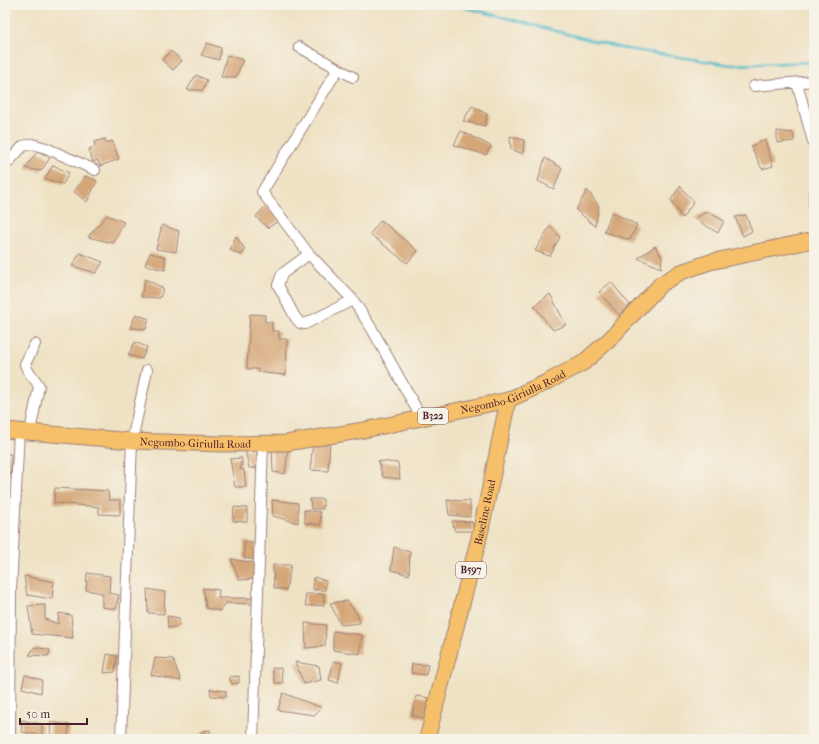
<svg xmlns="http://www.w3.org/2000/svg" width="819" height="744" viewBox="0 0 819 744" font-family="'IM FELL French Canon',serif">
<rect width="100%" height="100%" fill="#f7f3e8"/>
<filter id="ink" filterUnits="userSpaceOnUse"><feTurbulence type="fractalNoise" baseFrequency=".025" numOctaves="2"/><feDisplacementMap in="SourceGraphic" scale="8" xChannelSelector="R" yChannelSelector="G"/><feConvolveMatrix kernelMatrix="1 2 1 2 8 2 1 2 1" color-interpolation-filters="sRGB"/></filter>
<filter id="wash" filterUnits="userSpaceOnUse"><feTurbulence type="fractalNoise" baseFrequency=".012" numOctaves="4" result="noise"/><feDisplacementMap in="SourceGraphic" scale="16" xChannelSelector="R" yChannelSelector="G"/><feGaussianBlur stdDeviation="0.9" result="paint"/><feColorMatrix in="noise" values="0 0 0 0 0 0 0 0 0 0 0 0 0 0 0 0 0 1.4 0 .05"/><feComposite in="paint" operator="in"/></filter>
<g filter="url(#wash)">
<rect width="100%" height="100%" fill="#efe2c4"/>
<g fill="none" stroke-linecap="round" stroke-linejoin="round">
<path stroke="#4eb9cb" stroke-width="2.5" d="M454,5l33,8 134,35 110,17 83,-3"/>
</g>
<g id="blocks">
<path fill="#d4a576" d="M207,43l14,5 -2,12 -18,-5z
M171,51l11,10 -9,9 -11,-10z
M227,55l16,5 -7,17h-15z
M196,75l11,5 -4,10h-16z
M472,106l15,8 -2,12 -22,-5z
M461,131l30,15 -5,9 -32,-10z
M777,131l16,2 1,8 -17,2z
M510,136l14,4 -1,14 -12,-5z
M105,139l1,4 6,-2 7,18 -19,7 -2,-6 -5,2 -4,-13 6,-2 -1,-5z
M765,140l8,26 -11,3 -11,-23z
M38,151l12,7 -9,13 -16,-3z
M545,158l17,10 -8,21 -16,-8z
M53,165l16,8 -6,11 -18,-5z
M85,176l12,5 -10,21 -13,-10z
M680,186l14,16 -12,16 -11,-18z
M587,190l12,16 -4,20 -19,-16z
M809,190h5v19h-5z
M266,205l13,15 -11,8 -12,-11z
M707,211l17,10 -6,12 -23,-14z
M612,212l25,13 -7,15 -26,-8z
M107,215l17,7 -11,21 -25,-6z
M746,215l6,16 -9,5 -8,-19z
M381,220l37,31 -11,12 -37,-29z
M162,225l17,6 -3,21 -20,-3z
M550,226l10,11 -10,19 -15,-5z
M236,236l9,13 -3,6 -12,-5z
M655,246l7,11 -1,11 -23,-10z
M80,253l23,9 -7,11 -24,-7z
M150,253l15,4v13l-20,-5z
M145,279l18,9 -3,10 -19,-1z
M611,282l19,23 -11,10 -20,-23z
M550,294l16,31 -13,5 -19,-24z
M136,314l13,5 -3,10 -16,-1z
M250,314l15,1v7h7v9h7v8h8l-1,36 -22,-2v-1h-6v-3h-11z
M135,342l12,5 -5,12 -14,-4z
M330,442l-2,29 -18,-1 3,-27z
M272,448l16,1 -3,25 -12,-2z
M245,449l14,1v18h-10z
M5,454h6v21l-6,-1z
M242,458l-2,11 4,1 2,17h-11l-5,-28z
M378,461l20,2 2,16 -17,-2z
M55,488l53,3 1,9h11v15l-21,-1v-7l-45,-4z
M310,499h13v10h-12z
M272,500l26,3v20l-25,-7z
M447,500l23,1v16l-21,-2z
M234,507l13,1v14l-14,-1z
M304,510l16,2 1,13 -16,-2z
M452,521l20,1 2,9h-19z
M244,541l12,3v16l-12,-2z
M394,547l16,5 -1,23 -18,-5z
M231,559l23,4 1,16 -16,1z
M273,565h18l-5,25 -12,-2z
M87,573l23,3 -1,17 10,2 -3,14 -14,-2v-14l-16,-3z
M24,576l30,6 -2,17 -25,-4z
M314,577l12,4 -1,9h-12z
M203,588l16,2 -1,8h35v6l-27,-1 -6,8 -14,-3z
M147,589l18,3 -1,22 -16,-1z
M305,594h19v11l-18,1z
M347,601l10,13 3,9 -19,2 -11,-22z
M45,605v14l13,5 1,-11 12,2 2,23 -41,-4 -4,-28z
M167,616l12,2v8l-11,2z
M305,623l21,2 -1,21 -19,2z
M333,631l29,4 -2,19 -27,-4z
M35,647l15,3 -2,6 -19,-1z
M107,654l10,2 -2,16 -11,1z
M155,658l18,1 8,22 -30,-6z
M334,661l8,2 -4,20 -9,-3z
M295,662l24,4 2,14 -17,4z
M412,664l16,1 -2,10 -15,-2z
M272,668h9l2,15h-8z
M25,675l17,5 -1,13 -19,-5z
M239,676v7l-7,1 -3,-7z
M210,689l16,2v6l-15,-1z
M283,693l39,15 -8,7 -36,-5z
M416,696l13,2 -5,21 -12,-4z
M21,720l21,4v11l-20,-3z
M50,722l19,3 -1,12 -17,-2z
M210,730l2,9h-10v-8z"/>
</g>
</g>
<g filter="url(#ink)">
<use href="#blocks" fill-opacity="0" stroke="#9c8078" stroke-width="1"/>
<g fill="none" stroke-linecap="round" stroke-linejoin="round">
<defs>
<path id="minor" d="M299,47l54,30
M338,69l-76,123 47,62 44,46 19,29 44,79
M797,83l17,62
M754,86l60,-5
M5,166l18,-20 9,-2 14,4 49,22
M309,254l-27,20 -4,11 17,32 5,6 5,1 48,-24
M30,432l9,-46c-5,-10 -11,-11 -14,-22l10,-20
M10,739l1,-149 8,-159
M121,739l11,-298 15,-71
M253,739l10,-295"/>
<g id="primary">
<path id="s1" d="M5,430l127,11 90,3 64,-1 78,-13 144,-30 39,-18 36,-19 25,-22 53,-57 20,-12 29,-10 104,-22"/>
<path id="s2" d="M427,739l52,-201 13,-60 16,-78"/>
</g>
</defs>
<use href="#minor" stroke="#9c8078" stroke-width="12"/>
<use href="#primary" stroke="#9c8078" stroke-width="17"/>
<use href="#minor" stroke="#fff" stroke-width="10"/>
<use href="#primary" stroke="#f6c06b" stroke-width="15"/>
</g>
</g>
<g text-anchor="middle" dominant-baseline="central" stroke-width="3" stroke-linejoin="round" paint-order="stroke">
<g fill="#f7f3e8" stroke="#7e5f64" stroke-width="1">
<rect x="418" y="408" width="30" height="16" rx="3"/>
<rect x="456" y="562" width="30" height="16" rx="3"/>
</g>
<g font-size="10" font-weight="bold" fill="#4a1f2b">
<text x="433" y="416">B322</text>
<text x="471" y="570">B597</text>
</g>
<g font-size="11" fill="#4a1f2b" stroke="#f7f3e8">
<text stroke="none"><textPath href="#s1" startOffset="515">Negombo-Giriulla Road</textPath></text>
<text stroke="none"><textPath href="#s1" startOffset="191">Negombo-Giriulla Road</textPath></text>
<text stroke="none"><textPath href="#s2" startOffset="234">Baseline Road</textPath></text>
</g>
</g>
<rect width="819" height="744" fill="none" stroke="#f7f3e8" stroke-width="20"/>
<path d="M20 718v6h67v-6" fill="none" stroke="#4a1f2b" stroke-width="2"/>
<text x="26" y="718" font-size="12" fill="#4a1f2b" stroke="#f7f3e8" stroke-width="3" paint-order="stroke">50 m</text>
</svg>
